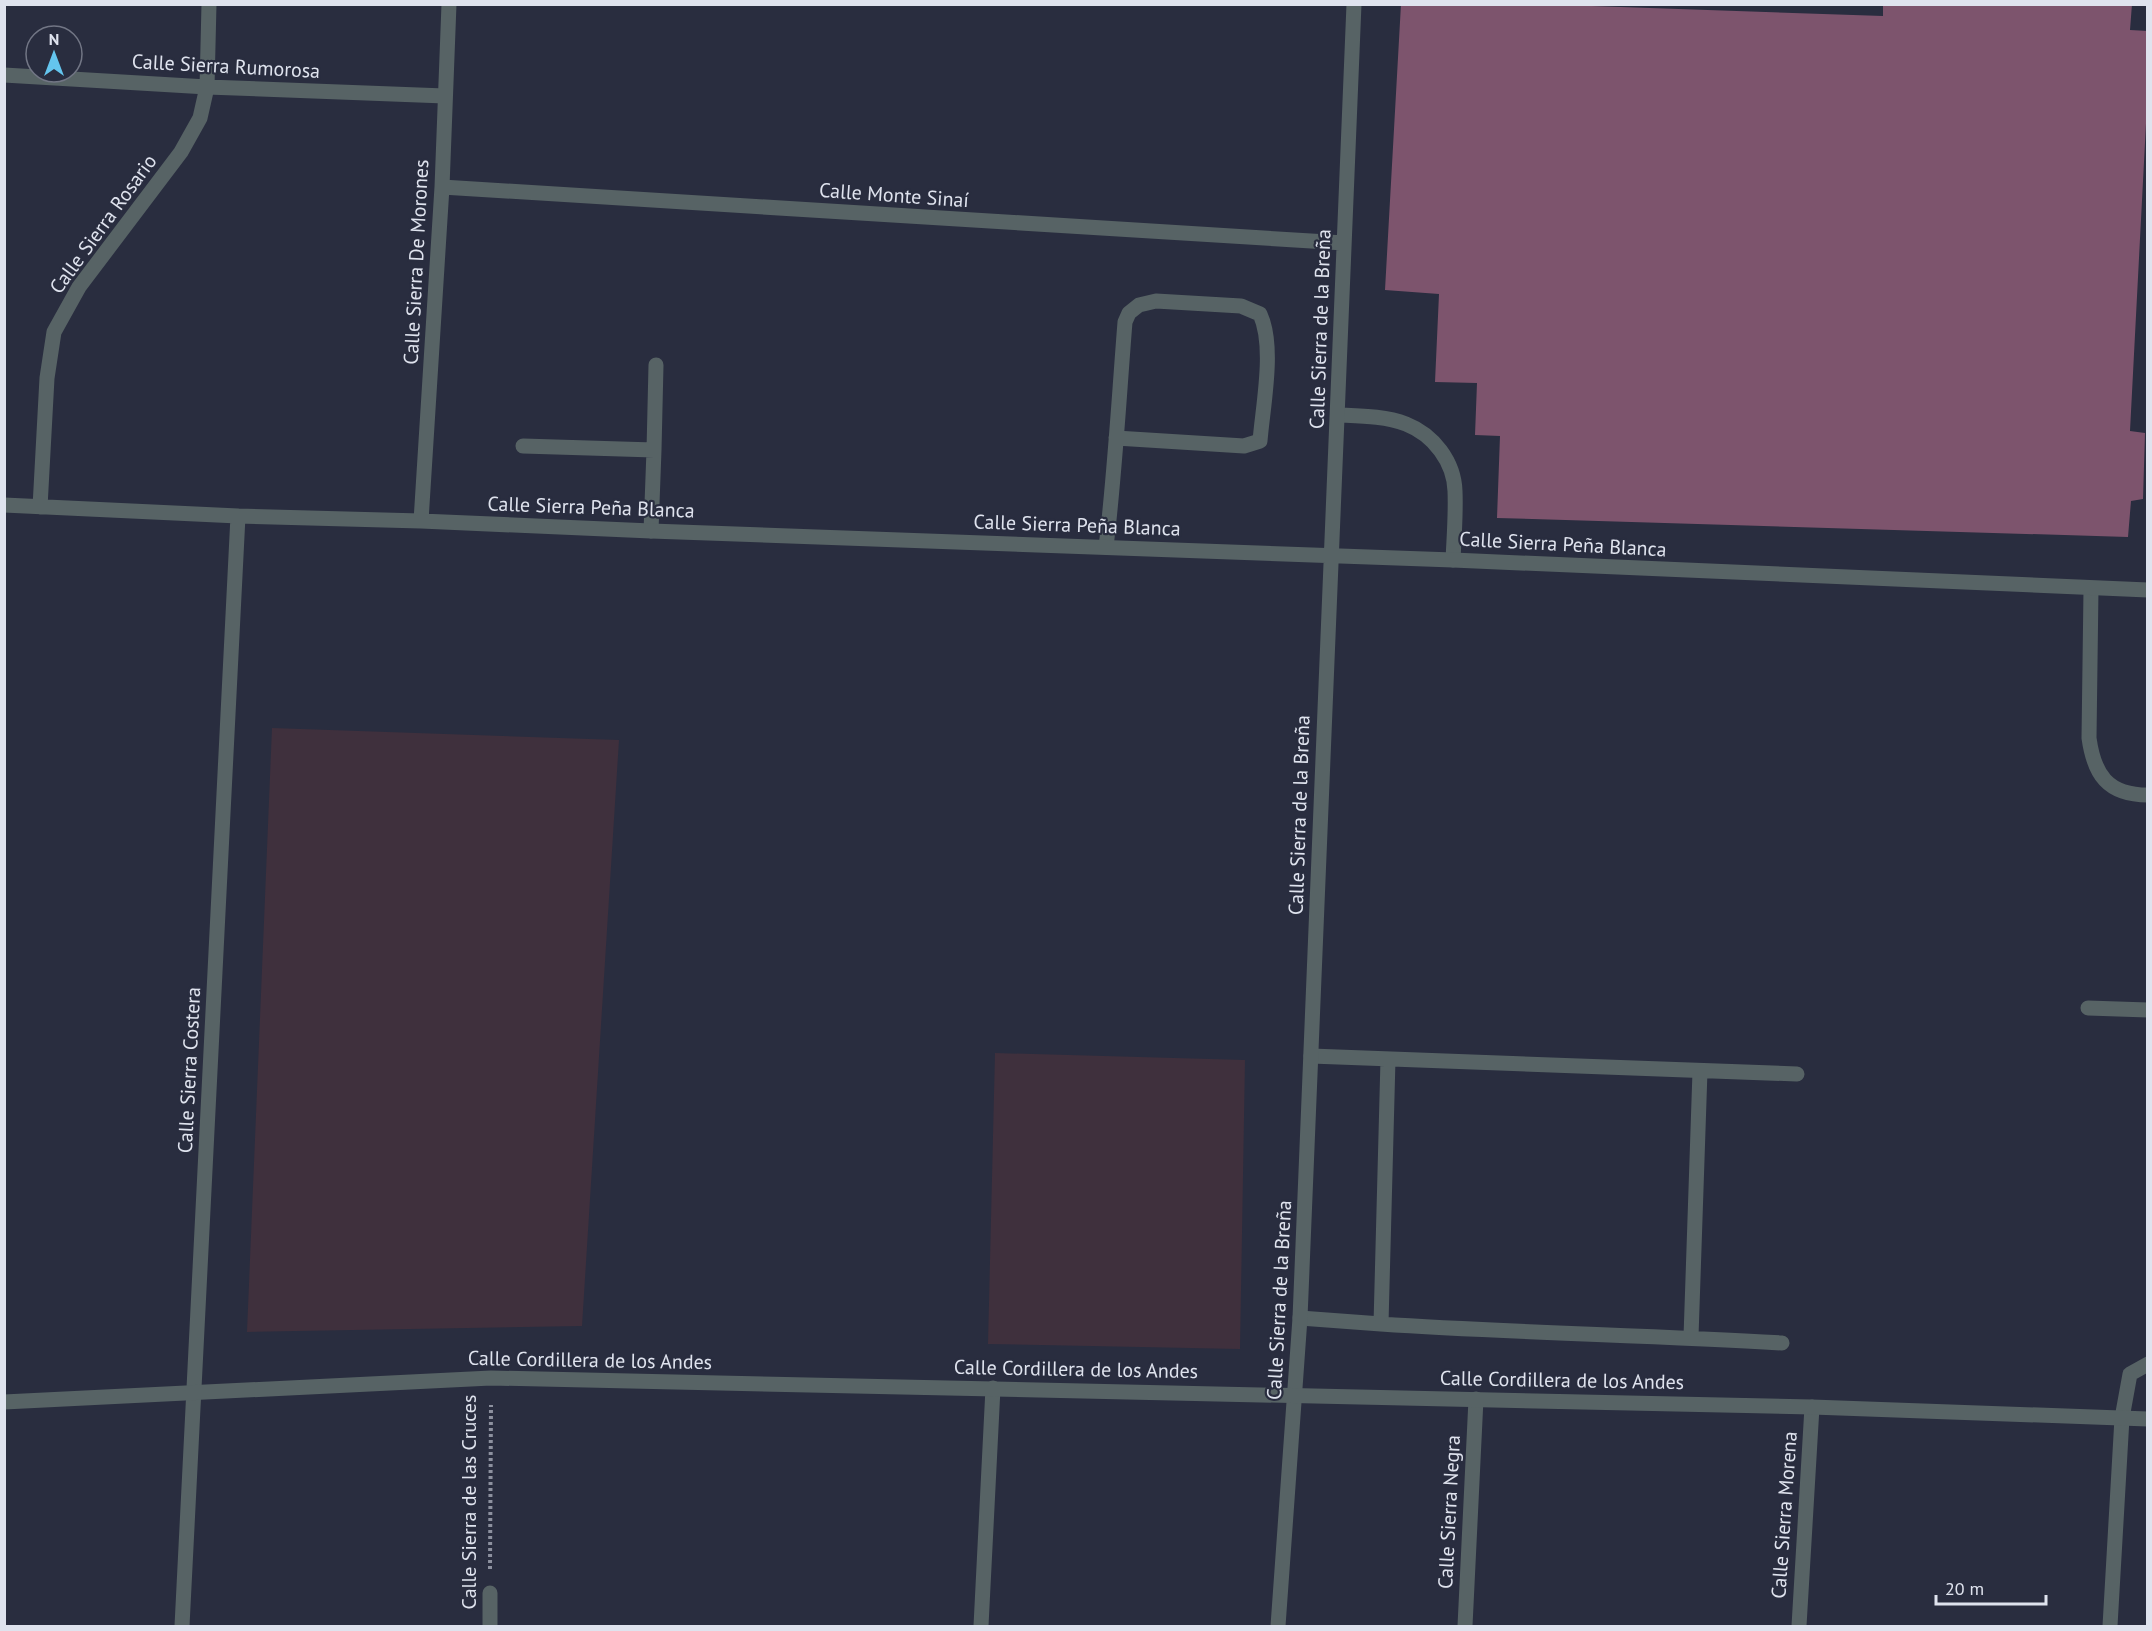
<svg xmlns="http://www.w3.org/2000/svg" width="2152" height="1631" viewBox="0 0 2152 1631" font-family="'PT Sans',sans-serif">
<rect width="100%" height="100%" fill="#292d3f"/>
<path fill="#3f303d" d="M272,728l347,12 -37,586 -335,6z
M995,1053l250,7 -5,289 -252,-5z"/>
<path fill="#7d546d" d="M1401,4h133l349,12v-12h249l-2,26 18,1v54l-18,346 15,2 -2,66 -12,2 -3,36 -631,-19 3,-82 -25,-1 2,-52 -42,-1 4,-88 -54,-4z"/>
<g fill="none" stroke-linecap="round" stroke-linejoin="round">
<path stroke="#8d919f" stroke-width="4" stroke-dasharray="3 3" stroke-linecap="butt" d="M490,1569l1,-164"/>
<path stroke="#576365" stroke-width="15" d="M1338,415c22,1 47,1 68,9 28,11 48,38 49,67 1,23 -1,46 -2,69
M523,446l131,4 -3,81
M654,450l2,-85
M1106,547c9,-75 13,-150 19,-225l4,-9 10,-8 17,-4 85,5 19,8c15,33 3,90 0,127l-16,5 -128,-8
M2091,589l-2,149c5,36 18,57 59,57
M2088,1008l60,2
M1311,1056l486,18
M1388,1059l-7,265c133,9 268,11 401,19
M1300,1318l81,6
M1691,1337l9,-266
M2122,1418l8,-44 18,-10
M981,1626l12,-238"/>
<path stroke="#576365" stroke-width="15" d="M4,75l203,12 238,9
M442,187l902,56
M4,505l234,11 183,5 230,10 802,29 695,30
M40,507l7,-129 7,-46 25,-45 102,-135 19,-34 7,-31 2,-83
M421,521l21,-334 7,-183
M182,1626l56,-1110
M490,1626v-33
M1278,1626l22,-308 54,-1314
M1465,1626l11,-227
M1799,1626l13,-219
M2110,1626l12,-208"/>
<path stroke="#576365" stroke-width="15" d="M4,1402l487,-24 1321,29 336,12"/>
</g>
<g text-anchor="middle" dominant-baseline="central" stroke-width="4.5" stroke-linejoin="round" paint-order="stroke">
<g font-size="20" fill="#dfe3ee" stroke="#292d3f">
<text transform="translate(226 66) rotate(3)">Calle Sierra Rumorosa</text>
<text transform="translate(894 195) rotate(4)">Calle Monte Sinaí</text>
<text transform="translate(103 224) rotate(-54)">Calle Sierra Rosario</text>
<text transform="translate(416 262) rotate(-87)">Calle Sierra De Morones</text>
<text transform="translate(1320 329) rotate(-88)">Calle Sierra de la Breña</text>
<text transform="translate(591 507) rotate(2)">Calle Sierra Peña Blanca</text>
<text transform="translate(1077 525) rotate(2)">Calle Sierra Peña Blanca</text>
<text transform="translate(1563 544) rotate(3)">Calle Sierra Peña Blanca</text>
<text transform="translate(1299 815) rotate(-88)">Calle Sierra de la Breña</text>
<text transform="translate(189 1070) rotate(-87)">Calle Sierra Costera</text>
<text transform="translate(1279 1300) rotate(-87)">Calle Sierra de la Breña</text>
<text transform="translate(590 1360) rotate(1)">Calle Cordillera de los Andes</text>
<text transform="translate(1076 1369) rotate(1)">Calle Cordillera de los Andes</text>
<text transform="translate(1562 1380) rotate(1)">Calle Cordillera de los Andes</text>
<text transform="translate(469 1502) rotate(-90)">Calle Sierra de las Cruces</text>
<text transform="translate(1449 1512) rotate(-87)">Calle Sierra Negra</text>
<text transform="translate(1784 1515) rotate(-86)">Calle Sierra Morena</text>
</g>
</g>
<rect width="2152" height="1631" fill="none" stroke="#dfe3ee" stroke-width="12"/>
<g transform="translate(54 54)"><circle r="28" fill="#292d3f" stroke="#727685" stroke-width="1.5"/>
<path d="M0-4.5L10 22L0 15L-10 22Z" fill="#64c5ee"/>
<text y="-9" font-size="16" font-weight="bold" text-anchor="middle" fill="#dfe3ee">N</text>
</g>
<path d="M1936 1595v9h110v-9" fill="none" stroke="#dfe3ee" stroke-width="3"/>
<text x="1945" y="1595" font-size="18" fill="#dfe3ee" stroke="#292d3f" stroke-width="4.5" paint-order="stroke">20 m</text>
</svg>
